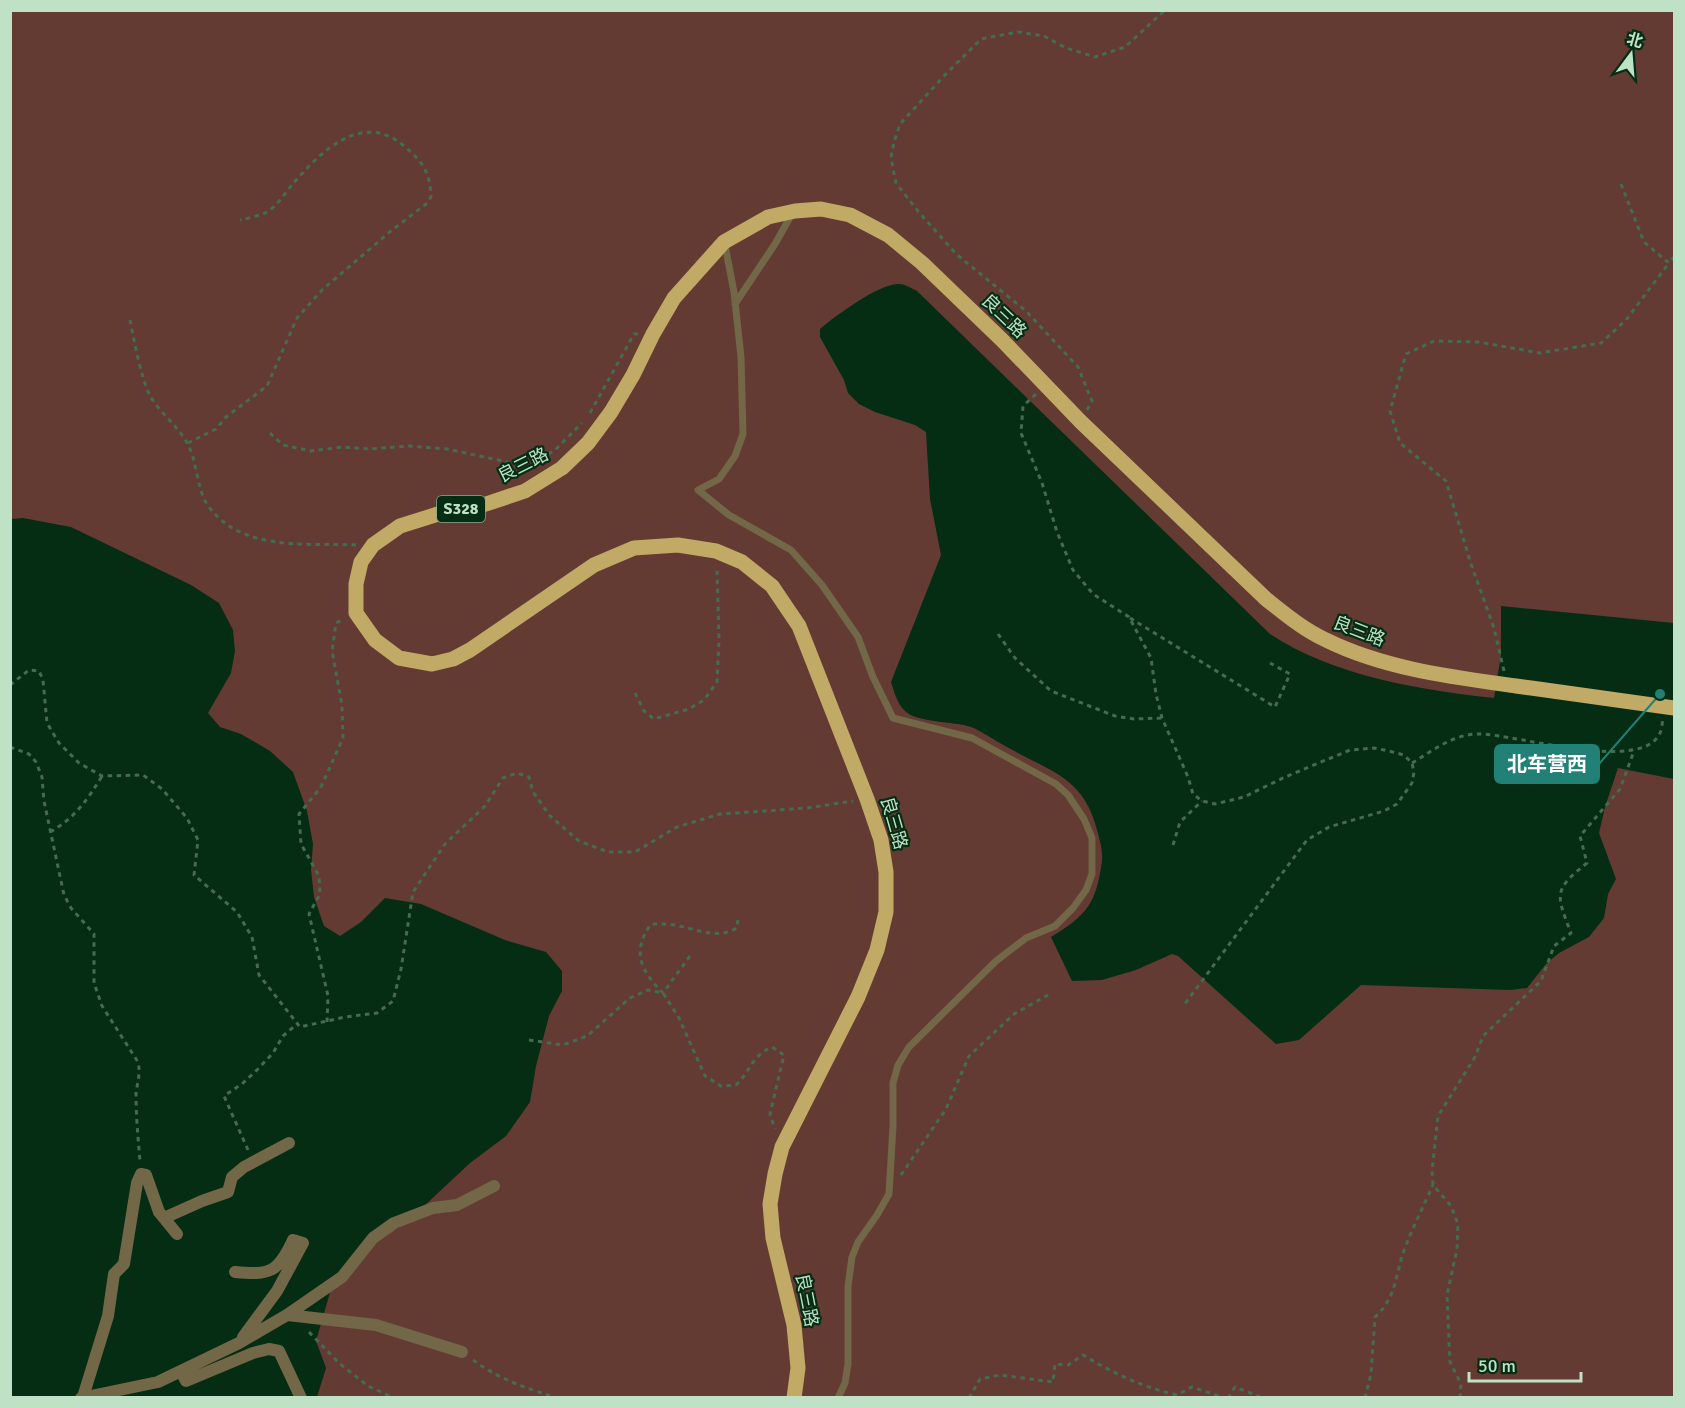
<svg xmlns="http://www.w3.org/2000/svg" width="1685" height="1408" viewBox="0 0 1685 1408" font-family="Signika,'Noto Sans SC',sans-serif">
<rect width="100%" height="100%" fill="#042d13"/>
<path fill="#633b33" d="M11,11h1663v612l-173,-17v49l-7,43c-74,-8 -161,-22 -224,-64l-353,-343c-6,-3 -12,-7 -18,-7 -19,-1 -64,32 -79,45v8l24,43 4,13 11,11 16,8 40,13 11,7 4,67 11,56 -50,127c3,9 6,22 14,29 13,12 48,10 66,16 13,5 24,14 36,20 42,24 77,30 90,83 3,11 6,21 5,31 -6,43 -15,54 -51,76l21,44 30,-1 34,-10 36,-16 6,2 98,88 23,-4 62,-55 149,5 17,-2 19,-24 13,-11 30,-16 15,-19 4,-24 8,-15 -17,-46 6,-26 13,-39 56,11v618h-1357l9,-29 -10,-27 17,-59 27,-32 47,-28 63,-59 36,-27 24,-34 6,-36 13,-50 13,-25v-20l-16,-19 -41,-12 -84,-36 -36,-6 -24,24 -21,14 -16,-10 -10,-29 -3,-27 2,-26 -6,-33 -14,-39 -23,-21 -29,-17 -21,-7 -12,-14 23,-40 4,-22 -2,-21 -14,-27 -28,-18 -120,-58 -48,-9 -12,1z"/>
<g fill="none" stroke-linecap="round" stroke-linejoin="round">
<path stroke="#456c52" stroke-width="3" stroke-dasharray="4.5 4.5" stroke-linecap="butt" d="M1621,184l23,58 25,21 5,-6
M130,320c4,20 11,58 20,76 10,17 28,30 37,47 10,16 10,47 20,61 32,48 99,39 149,41
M1036,394l-13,12 -2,27 21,50 15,49 16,38 20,24 36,23 22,41 5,36 6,24 26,59 5,17 9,7 13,3 29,-7 41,-20 65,-27 24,-2 15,3 15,4 8,8 2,9 -2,11 -15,21 -13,7 -55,16 -22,13 -123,165
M1087,410l5,-9 -14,-34 -52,-56 -70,-57 -39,-44 -21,-27 -5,-25 3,-16 6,-18 44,-48 37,-37 37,-7 26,4 22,12 29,9 30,-10 40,-37
M590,413l44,-79h5
M270,433l13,12 28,6 32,-4 26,2 40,-3 38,3 74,16 33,-14 28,-28
M188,443l28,-14 10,-12 41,-31 30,-68 25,-28 70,-60 34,-26 5,-7c-1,-25 -8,-35 -27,-51 -42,-36 -84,6 -112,39 -7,8 -16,22 -25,27 -8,4 -18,6 -27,8
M1130,618l145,89 15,-33 -20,-11
M998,634l17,24 36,33 64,25 19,3 28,-1
M1504,671l-10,-43 -23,-64 -25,-83 -46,-38 -10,-32 16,-57 28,-13 45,1 61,11 61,-10 25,-23 43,-57
M10,685l19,-15 10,1 4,9 4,43 12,20 20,20 23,13 41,-1 19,14 25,29 11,22 -4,35 43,37 15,25 7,38 41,52 45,-10 32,-4 16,-12 8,-32 12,-77 32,-48 40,-38 18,-28 14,-5 12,4 4,15 17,24 29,25 29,11h27l42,-25 43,-13 87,-6 46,-7
M635,693l9,18 10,8 35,-10 15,-9 13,-18 2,-42 -2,-72
M10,747l19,7 7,8 6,15 2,24 20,94 7,13 23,26v49l8,23 36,56c3,12 -1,21 -2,32 0,22 2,44 4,67
M1412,763c22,-13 41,-29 67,-29 37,0 163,40 181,-1 2,-4 2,-10 3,-14
M50,832c25,-14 38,-33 52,-56
M1173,845l7,-23 22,-21
M690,956l-27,37c-22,-22 -32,-41 -12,-69 8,0 16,0 24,1 21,4 42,15 62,3l1,-9
M327,1022l1,-26 -19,-82 11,-20 -1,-18 -18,-32 -2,-30 22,-27 22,-49 -1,-33 -10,-54 4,-28 8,-4
M529,1040l34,5 24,-9 43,-38 18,-8 15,3 16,25 26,58 16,10 15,-1c15,-14 15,-29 36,-38l12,8 -14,59 5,15
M248,1150l-24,-54 19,-13 15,-14 15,-16 10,-17 14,-12
M901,1175l45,-66 23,-53 45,-42 34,-19
M309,1332l30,31 29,23 26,12
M473,1360c26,19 54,29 85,38
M969,1398l11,-19 20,-4 53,7 2,-18 13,1 15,-10c30,18 59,32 94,40l15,-8 33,11
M1228,1398l7,-11 28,11
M1365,1398l6,-24 4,-57c23,-21 20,-45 31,-72 8,-20 18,-40 27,-60
M1460,1398l1,-14 -11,-22 -3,-67 10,-46 1,-25 -7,-18 -18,-21 -1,-14 6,-55 37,-59 8,-21 58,-55 13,-35 17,-13c-15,-39 -18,-43 16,-70l-7,-27 40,-47 14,-38"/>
<path stroke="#726747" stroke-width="7" d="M725,245l9,47 7,65 2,77 -8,22 -16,23 -21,11 31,25 62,35 31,35 36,52 15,40 20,41 79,20 84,46 12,11 16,24 8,19v36l-6,16 -13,18 -18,18 -29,12 -30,23 -87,86 -11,18 -5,18v43l-4,68 -12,21 -19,27 -6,15 -4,29v78l-3,19 -7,15
M735,304l40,-60 18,-32"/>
<path stroke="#726747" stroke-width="12" d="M164,1218l38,-17 26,-9 4,-15 12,-10 45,-24
M235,1272c35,3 43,1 58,-32l10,3 -26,48 -34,46
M287,1315l55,-38 31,-39 21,-15 39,-15 24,-3 37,-19
M181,1371l5,10 67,-28 16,-4 10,2 22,47
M83,1397l25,-81 6,-42 10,-10 13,-81 4,-9 5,1 13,37 18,22
M81,1398l77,-16 81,-39 48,-28 89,10 86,27"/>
<path stroke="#c1aa66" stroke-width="15" d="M794,1398l4,-30 -4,-43 -21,-87 -3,-34 5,-30 7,-27 76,-150 19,-47 9,-38v-40l-5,-32 -14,-41 -68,-173 -27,-40 -30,-24 -26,-11 -38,-6 -44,3 -40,17 -124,85 -17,9 -21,5 -33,-6 -24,-18 -19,-27v-29l5,-22 12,-17 27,-19 38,-12 45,-9 42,-14 37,-23 26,-25 23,-31 22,-37 20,-41 21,-36 50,-56 44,-25 27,-6 26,-2 29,6 38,20 34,28 80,77 79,82 185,177c19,15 38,31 60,41 59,29 126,37 190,46 53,7 106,15 158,22"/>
</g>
<g text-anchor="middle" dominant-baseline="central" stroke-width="4.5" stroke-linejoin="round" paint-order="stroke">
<rect fill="#042d13" stroke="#87ac90" stroke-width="1.5" x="437" y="496" width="48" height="26" rx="4.5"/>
<g font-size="16" font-weight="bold" fill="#bfe2c6">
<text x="461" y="509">S328</text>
</g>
<g font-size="18" fill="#bfe2c6" stroke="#042d13">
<text transform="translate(1004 316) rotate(44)">良三路</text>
<text transform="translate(523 465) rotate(-27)">良三路</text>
<text transform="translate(1359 631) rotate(21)">良三路</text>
<text transform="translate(894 823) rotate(74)">良三路</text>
<text transform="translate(807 1300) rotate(79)">良三路</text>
</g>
</g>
<path fill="none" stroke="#218177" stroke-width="2" d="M1660 694L1599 764"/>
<circle fill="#218177" stroke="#042d13" stroke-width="2" cx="1660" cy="694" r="6"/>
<rect fill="#218177" stroke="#218177" stroke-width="2" x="1495" y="745" width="104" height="38" rx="6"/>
<g font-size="20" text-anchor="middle" font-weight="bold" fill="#fff">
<text x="1547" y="771">北车营西</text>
</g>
<rect width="1685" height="1408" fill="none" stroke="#bfe2c6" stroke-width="24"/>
<g transform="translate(1631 54) rotate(16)" stroke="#042d13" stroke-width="4.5" paint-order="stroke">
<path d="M0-4.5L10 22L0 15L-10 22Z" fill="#bfe2c6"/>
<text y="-9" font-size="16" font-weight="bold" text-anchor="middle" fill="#bfe2c6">北</text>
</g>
<path d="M1469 1372v9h112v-9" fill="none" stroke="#bfe2c6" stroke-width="3"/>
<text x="1478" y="1372" font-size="18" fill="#bfe2c6" stroke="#042d13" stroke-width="4.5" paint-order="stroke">50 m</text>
</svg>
